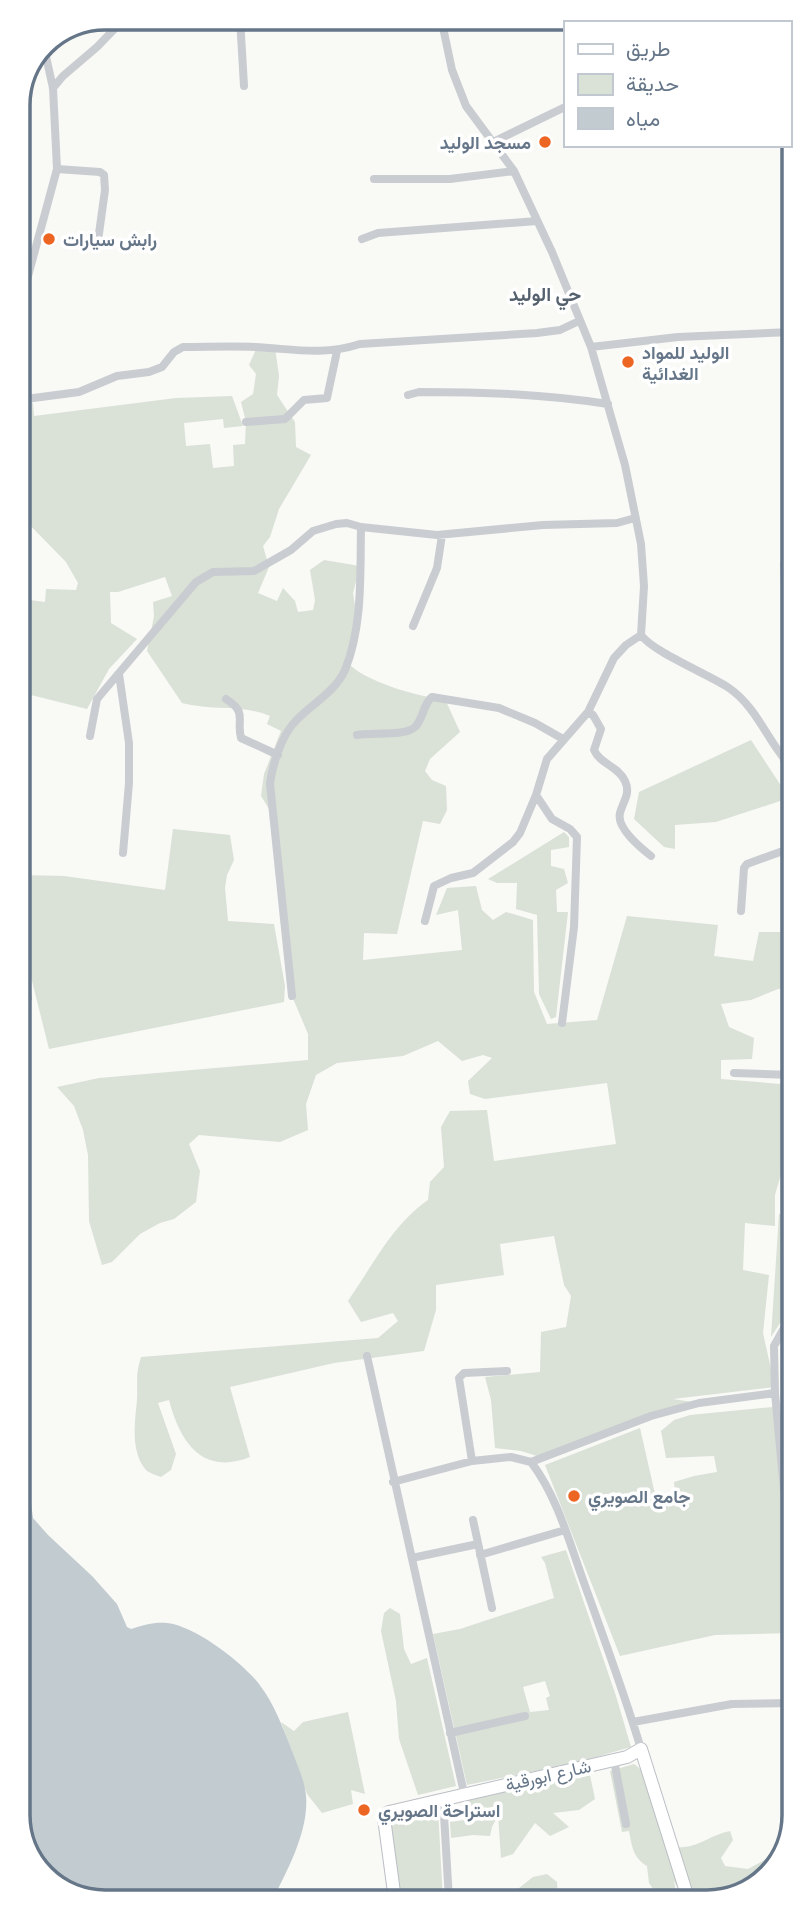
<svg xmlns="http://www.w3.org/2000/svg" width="812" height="1920" viewBox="0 0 812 1920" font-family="Raleway,Vazirmatn,sans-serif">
<rect width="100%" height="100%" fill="#f9f9f6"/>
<path fill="#dae1d7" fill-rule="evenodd" d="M257,347l18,1 4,28 -2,19 18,27 1,25 15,8 -32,54 -9,28 -7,9 6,21 -11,26 19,8 6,-13 12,13 3,11 15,-2 2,-10 -5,-30 14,-10 36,6 -7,27 5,32 -11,37c16,19 73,36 98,37l15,33 -30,27 -5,12 7,9 14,6 1,24 -7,14 -17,-3 -26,113 -33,-1 -1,27 99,-10 -4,-40 -22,5 11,-27 29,-2 6,24 11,10 13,-8 27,8 1,72 13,32 50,-4 30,-104 91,9 -4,31 39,5 6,-29h33v56l-14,1 -27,11 -30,4 8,23 25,11 -2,21 -31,1v19l72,6v47l-18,63v31l-30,-3 -2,47 26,5 -6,58 12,54 -102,12 26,4 -156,55 -22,-7 -26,-3 -4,-48 -6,-23 55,-5 1,-40 25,-5 5,-31 -7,-11 -10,-49 -54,8 4,31 -68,10v25l-12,41 -90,12 -104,24 20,70c-48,19 -70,-15 -81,-57l-11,3 18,51 -5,16 -10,7c-5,-2 -12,-4 -15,-7 -16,-18 -11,-49 -9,-70 1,-18 -2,-23 4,-43l237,-19 20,-17 -5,-8 -32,9 -13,-21c25,-36 44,-76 80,-101l2,-18 14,-15 -3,-40 9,-16 37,-1 7,51 122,-17 -9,-61 -122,16 -15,-5 -2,-13 24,-23 -9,-3 -21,6 -24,-20 -35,15 -66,7 -21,12 -10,29 2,26 -28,12 -81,-7 -10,9 11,27 -4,31 -22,17 -14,4 -20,11 -28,28 -10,3 -13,-44 -1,-66 -5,-25 -9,-24 -17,-19 42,-9 209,-18v-26l-16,-38 -18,-179 -13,-21 3,-22 17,-43 -14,-7 3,-8c-27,-12 -59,-5 -88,-13l-35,-52 7,-35 -1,-14 19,-6 -7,-19 -47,15h-8l1,31 26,16 -28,30 -22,40 -68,-17v-45l11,-47 15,2 1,-13 30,1 2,-7 -12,-21 -47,-48 -1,-114 15,3 1,13 142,-18 56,-2 11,30 -19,2 -1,-9 -39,4 2,23 24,-2 3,24 21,-2 -1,-21 12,-1 1,-22 -5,-20 12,-8 3,-20 -7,-9z
M751,740l38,58 -73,24 -41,3v24l-11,-2 -30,-28 5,-27z
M173,829l57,6 4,25 -7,15 -2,13 3,33 46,3 11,62 -1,16 -235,47 -29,-116v-58l44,1 101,14z
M564,832l5,5v10l-18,3v16l13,3 4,14 -12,7 1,22h11l-12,105 -5,2 -12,-25 -2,-79 -21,-6 1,-26h-20l-9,-4z
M779,1214l14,1v88l-22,34z
M773,1407l21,126v100l-79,2 -95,21 -75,-191 95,-37 15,66 13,8 7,-10 -1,-10 20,-6 23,-4 -3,-16 -48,2 -5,-27 13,-11 16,-5z
M566,1550l50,146 15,51 -56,16 -108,22 -34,-151 27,-5 94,-31 -9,-35 -4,-6zM545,1681l5,15 -4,2 3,12 -19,2 -7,-25z
M390,1608l10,6 4,35 7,15 16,-6 29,128 -38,9 -19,-56 -3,-38 -15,-70 3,-18z
M348,1712l17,82 -14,-4 2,14 -31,9 -15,-19 -26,-72 13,9 9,-9z
M634,1764c18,10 26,62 32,82 6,0 13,2 18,1 16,-1 29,-13 46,-16l3,9 -12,18 4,8 23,3 22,-12 11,-3 -4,14 -42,30h-52l-9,-17 3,17h-18l-10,-15 -2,-17c-14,-8 -15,-20 -18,-35l-7,1 -12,-61z
M590,1775l5,24 -16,11 -26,3 16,14 -19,9 -15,-13 -22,31 -12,4 -3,-43 -6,12 -2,9 -17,-1 -22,3 -1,-16 22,-3 -4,-21z
M438,1809l5,91h-44l-8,-79z
M547,1874l10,8 1,17 -54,1 29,-23z"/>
<path fill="#c1cbd0" d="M21,1481l8,7 4,30 15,17 44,41 25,28 10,23 4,2c13,-4 23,-7 36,-6 28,3 75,39 92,61 15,19 24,44 33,67 5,14 13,30 14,45 3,35 -19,75 -34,105l-173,1 -48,-18 -29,-41z"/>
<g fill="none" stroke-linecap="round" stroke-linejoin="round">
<defs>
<path id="secondary" d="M395,1900l-11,-82 5,-6 238,-55 14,-8 47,149"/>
</defs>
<use href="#secondary" stroke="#bbbfc5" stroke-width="14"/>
<path stroke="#c9ccd0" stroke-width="8" d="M240,18l4,68
M441,18l11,52 14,36 48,65 38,81 39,95 34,118 16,79 3,42 -3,49c12,17 67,39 88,53 29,20 39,55 63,80
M671,23l2,-5
M53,88l10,-12 34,-29 28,-29
M493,142l72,-35
M57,169l43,3 4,3 1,15 -8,58
M374,179h76l64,-8
M362,239l16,-6 159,-12
M18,313l39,-144 -4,-81 -10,-45
M591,347l87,-10 113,-5
M408,395l11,-3c66,0 124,2 189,12
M18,400l61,-8 38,-16 32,-4 13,-5 12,-15 9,-5c24,0 48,-1 72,0 39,2 67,9 105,-3l177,-11 23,-3 19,-9
M246,422l39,-3 19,-19 23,-2 10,-47
M791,558l-5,2 -2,4 8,150
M413,626l24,-58 5,-33
M119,674l10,69v40l-6,70
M226,699c22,14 10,20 15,39l37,17
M588,712l5,3 8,14 -7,21c6,14 24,16 31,31 6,13 -2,20 -5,32 -4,15 21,35 31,43
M357,735c15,-3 50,2 59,-9 8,-9 7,-22 16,-29l67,11 36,15 28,16
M90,736l7,-37 99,-117 17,-10 41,-1 37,-21 22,-19 23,-7 11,-1 14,4 76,8 106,-10 74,-2 18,-5
M784,760l8,-28
M536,795l16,24 18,10 7,8 -3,90 -12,96
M741,911l3,-43 3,-4 36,-13 9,-6
M425,921l9,-35 17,-8 22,-5 40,-31 7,-9 16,-38 11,-36 41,-47 26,-54 12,-13 15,-10
M20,965l8,33
M292,996l-22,-212c2,-18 11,-46 23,-60 15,-18 42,-31 52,-54 18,-44 15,-96 16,-143
M734,1073l59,2
M793,1312l-19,34 1,47 10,108 9,32
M367,1356l97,437
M472,1461l-13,-83 5,-5 43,-2
M531,1462l120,-46 48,-13 76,-10
M393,1482l79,-21 39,-4 20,5c26,34 38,79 52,118 20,56 41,112 58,169
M473,1520l19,88
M480,1555l85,-25
M412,1558l66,-14
M633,1722l99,-18 62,-1
M450,1733l75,-17
M614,1760l12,64
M443,1798l6,102"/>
<use href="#secondary" stroke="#fff" stroke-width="12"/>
</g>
<g fill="#ed6522" stroke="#fff" stroke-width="2.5">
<circle cx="545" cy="142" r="7"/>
<circle cx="49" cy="239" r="7"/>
<circle cx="628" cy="362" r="7"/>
<circle cx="574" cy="1496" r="7"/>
<circle cx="364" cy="1810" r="7"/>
</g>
<g text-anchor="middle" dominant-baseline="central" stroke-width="7" stroke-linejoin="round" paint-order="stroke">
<g font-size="18" font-weight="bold" fill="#667689" stroke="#fff" text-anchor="start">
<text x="531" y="142" text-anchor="end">مسجد الوليد</text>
<text x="63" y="239">رابش سيارات</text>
<text x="642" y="352">الوليد للمواد<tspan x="642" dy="21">الغدائية</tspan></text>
<text x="588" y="1496">جامع الصويري</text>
<text x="378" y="1810">استراحة الصويري</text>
</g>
<g font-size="18" fill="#667689" stroke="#fff">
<text transform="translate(548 1775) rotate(-13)">شارع ابورقية</text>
</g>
<g font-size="19" font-weight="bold" fill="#55606e" stroke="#fff">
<text x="545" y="294">حي الوليد</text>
</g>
</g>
<path d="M0 0H812V1920H0ZM105 30H707A75 75 0 0 1 782 105V1815A75 75 0 0 1 707 1890H105A75 75 0 0 1 30 1815V105A75 75 0 0 1 105 30Z" fill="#fff" fill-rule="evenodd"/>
<path fill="none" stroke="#667689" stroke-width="3.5" d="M105 30H707A75 75 0 0 1 782 105V1815A75 75 0 0 1 707 1890H105A75 75 0 0 1 30 1815V105A75 75 0 0 1 105 30Z"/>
<rect x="564" y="21" width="228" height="126" fill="#ffffff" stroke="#c2c8d0" stroke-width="2"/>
<rect x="578" y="44" width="35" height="10" fill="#ffffff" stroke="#c2c8d0" stroke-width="2"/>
<text x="626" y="56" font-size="21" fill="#667689">طريق</text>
<rect x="578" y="74" width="35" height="21" fill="#dae1d7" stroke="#c2c8d0" stroke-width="2"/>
<text x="626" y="91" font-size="21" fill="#667689">حديقة</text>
<rect x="578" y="108" width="35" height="21" fill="#c1cbd0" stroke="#c2c8d0" stroke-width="2"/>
<text x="626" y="126" font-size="21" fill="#667689">مياه</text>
</svg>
